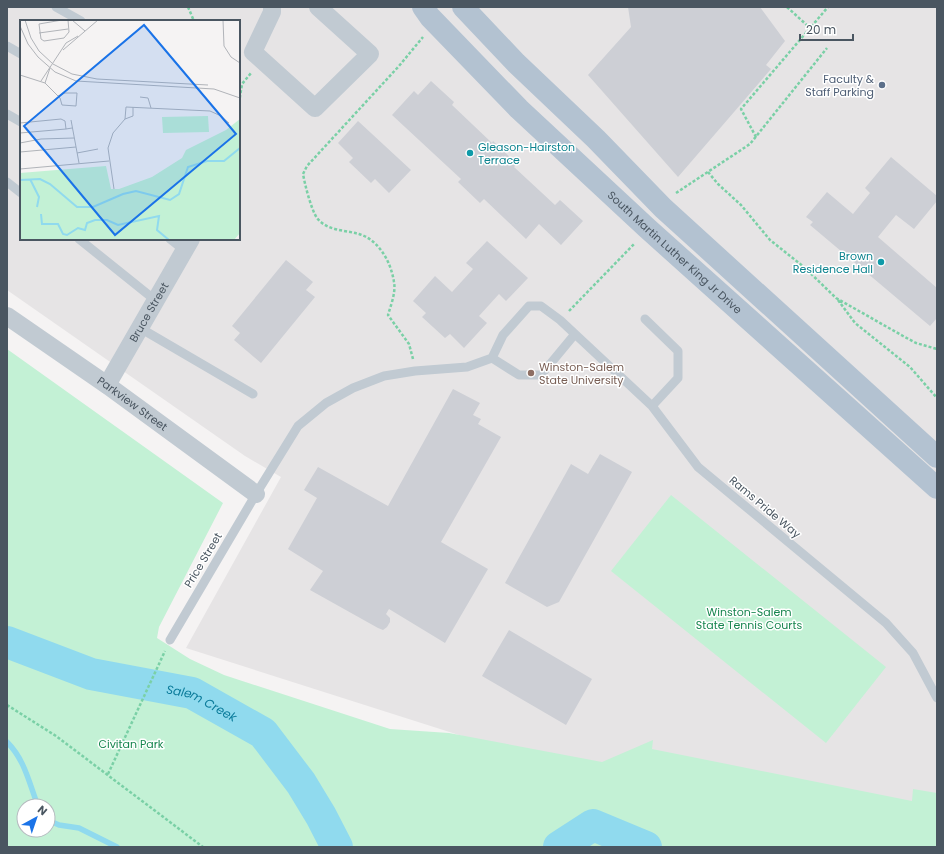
<svg xmlns="http://www.w3.org/2000/svg" width="944" height="854" viewBox="0 0 944 854" font-family="Poppins,sans-serif">
<rect width="100%" height="100%" fill="#f5f3f3"/>
<path fill="#e6e4e5" fill-rule="evenodd" d="M7,7h930v822l-412,-73 -339,-108 95,-171 -36,-21 -238,-166zM21,21h218v218h-218z"/>
<path fill="#c3f1d5" fill-rule="evenodd" d="M7,349l216,154 -64,124 -2,11 33,21 34,16 166,54 59,4 153,29 51,-22 -1,9 260,52 1,-12 24,4v54h-930zM24,806h24v24h-24z
M671,495l215,172 -60,76 -215,-172z"/>
<g fill="none" stroke-linecap="round" stroke-linejoin="round">
<path stroke="#90daee" stroke-width="5.5" d="M7,742c18,18 22,41 31,64
M48,820l11,5 20,3 38,19"/>
<g stroke="#90daee" stroke-width="32">
<path id="s1" d="M7,642l84,32 101,19 71,40 38,50 20,33 16,31"/>
<path d="M559,847l34,-22 53,22"/>
</g>
</g>
<path fill="#cdcfd5" d="M628,7h132l25,34 -19,24 5,4 -93,108 -90,-102 43,-48z
M431,81l23,21 -2,3 40,38 1,-2 24,23 -3,3 41,38 5,-5 23,21 -22,24 -22,-21 -13,15 -42,-40 -4,4 -22,-21 3,-3 -69,-64 22,-24 4,4z
M358,121l53,49 -22,23 -14,-14 -4,4 -22,-21 4,-4 -15,-15z
M891,157l46,39v5l-23,28 -18,-14 -18,22 59,51v30l-7,8 -120,-101 3,-3 -7,-5 21,-25 26,22 17,-21 -5,-5z
M487,241l41,37 -22,23 -7,-7 -20,22 8,7 -23,25 -14,-14 -5,4 -23,-21 4,-4 -13,-12 22,-25 17,16 21,-23 -7,-6z
M286,260l27,22 -7,8 9,7 -54,66 -27,-23 6,-7 -8,-7z
M453,389l27,14 -7,12 8,4 -3,5 23,13 -60,105 47,27 -43,74 -56,-34 -3,5 4,4v4l-3,5 -4,3 -5,-2 -68,-38 13,-19 -35,-22 29,-51 -13,-8 14,-23 70,39z
M600,454l32,18 -73,130 -12,5 -42,-24 66,-119 17,10z
M509,630l83,49 -26,46 -84,-49z"/>
<g fill="none" stroke-linecap="round" stroke-linejoin="round">
<path stroke="#7ad0a6" stroke-width="2.5" stroke-dasharray="3 2" stroke-linecap="butt" d="M188,7l6,14
M787,7l23,21
M239,103l3,-19 9,-11
M756,137l-15,-28 87,-102
M708,172l10,12 23,21 29,35 34,27 32,31 67,38 13,7 21,6
M676,193l74,-49 77,-96
M838,300l17,23 55,44 27,31
M569,311l66,-68
M413,359l-4,-15 -21,-29c3,-10 8,-23 6,-33 -3,-20 -15,-42 -35,-48 -14,-4 -32,-3 -42,-16 -6,-9 -12,-33 -14,-44l4,-8 92,-100 24,-29
M7,705l49,31 147,111
M108,774l57,-123"/>
<path stroke="#c1cad2" stroke-width="9" d="M56,7l25,14
M7,46l14,8
M7,114l14,8
M7,182l14,11
M79,239l76,61
M170,239l14,11
M645,319l33,32v27l-26,28
M140,328l113,66
M492,358l27,17h22l34,-41
M170,640l86,-146 42,-68 28,-23 27,-15 31,-12 31,-5 52,-4 25,-9 11,-23 26,-29h12l19,14 92,86 46,61 188,156 27,30 24,45"/>
<g stroke="#c1cad2" stroke-width="18">
<path d="M272,7v5l-19,40 62,56 55,-54 -52,-47"/>
<path id="s2" d="M7,316l100,69 149,109"/>
<path id="s3" d="M107,385l84,-146"/>
</g>
<g stroke="#b3c2d1" stroke-width="22">
<path id="s4" d="M423,7l7,10 89,92 128,119 290,260"/>
<path d="M463,7l53,56 80,76 67,69 274,249"/>
</g>
</g>
<circle fill="#5c6f8a" stroke="#fff" stroke-width="1.5" cx="882" cy="85" r="4"/>
<g fill="#0f9aa8" stroke="#fff" stroke-width="1.5">
<circle cx="470" cy="153" r="4"/>
<circle cx="881" cy="262" r="4"/>
</g>
<circle fill="#8d6e63" stroke="#fff" stroke-width="1.5" cx="531" cy="373" r="4"/>
<g text-anchor="middle" dominant-baseline="central" stroke-width="3" stroke-linejoin="round" paint-order="stroke">
<g font-size="11" fill="#4e5e75" stroke="#fff" text-anchor="end">
<text x="874" y="79">Faculty &amp;<tspan x="874" dy="13">Staff Parking</tspan></text>
</g>
<g font-size="11" fill="#0d838f" stroke="#fff" text-anchor="start">
<text x="478" y="147">Gleason-Hairston<tspan x="478" dy="13">Terrace</tspan></text>
<text x="873" y="256" text-anchor="end">Brown<tspan x="873" dy="13">Residence Hall</tspan></text>
</g>
<g font-size="11" fill="#4a5661" stroke="#fff">
<text stroke="none"><textPath href="#s4" startOffset="352">South Martin Luther King Jr Drive</textPath></text>
<text stroke="none"><textPath href="#s3" startOffset="84">Bruce Street</textPath></text>
<text stroke="none"><textPath href="#s2" startOffset="153">Parkview Street</textPath></text>
<text transform="translate(765 507) rotate(40)">Rams Pride Way</text>
<text transform="translate(203 560) rotate(-59)">Price Street</text>
</g>
<g font-size="11" fill="#785e54" stroke="#fff" text-anchor="start">
<text x="539" y="367">Winston-Salem<tspan x="539" dy="13">State University</tspan></text>
</g>
<g font-size="11" fill="#17864f" stroke="#fff">
<text x="749" y="612">Winston-Salem<tspan x="749" dy="13">State Tennis Courts</tspan></text>
<text x="131" y="744">Civitan Park</text>
</g>
<g font-size="12" font-style="italic" fill="#0c7c9b" stroke="#fff">
<text stroke="none"><textPath href="#s1" startOffset="205">Salem Creek</textPath></text>
</g>
</g>
<g transform="translate(20 20)">
<rect width="220" height="220" fill="#f5f3f3"/>
<path d="M188,96l1,16 -46,1 -1,-16zM220,99v114l-6,7h-214v-67l86,-7 5,23h8l33,-12 30,-19 4,-8 40,-20z" fill="#c3f1d5"/>
<path fill="none" stroke="#90daee" stroke-width="2" d="M10,159l9,18 -2,10M0,160l20,-1 10,5 27,23h16l30,-13 13,-3 34,9 9,-6 9,-27 19,-6h17l16,-13M21,194l1,10h16l5,10 4,1 11,-7 7,2 2,-7 8,-3h12l11,5 41,-9 -2,14 12,10"/>
<path fill="none" stroke="#b1b4b9" stroke-width="1" d="M5,0l6,18 8,13 14,13 19,10 25,5 111,6M42,0l-23,4 2,15 3,2 20,-3 5,-6 -1,-12M52,0l13,11M203,0l1,26 7,11 9,6M0,6l8,18 10,13 17,15 21,9 138,8 26,9M19,13l29,-4M43,30l35,-30M0,55l25,8 15,15 2,7 14,1 1,-13h-12l-7,3M21,61l25,-38 12,-7M25,63l5,-15M120,77l8,1 3,10M105,99l8,-3v-9M51,100l8,43M0,103l41,-4 4,2 1,8 6,-1M0,113l46,-4M0,123l21,-4 33,-1M0,132l56,-5M57,133l21,-4M0,149l89,-8M94,169l-6,-41 5,-15 12,-14 1,-12 84,4 11,5 8,7"/>
<path fill="#1a73e8" fill-opacity="0.15" stroke="#1a73e8" stroke-width="2" d="M124,5l92,109 -121,101 -91,-109z"/>
<rect width="220" height="220" fill="none" stroke="#4a5661" stroke-width="2"/>
</g>
<rect width="944" height="854" fill="none" stroke="#4a5661" stroke-width="16"/>
<g transform="translate(36 818) rotate(40)"><circle r="19" fill="#ffffff" stroke="#b7bbc0"/>
<path d="M0-3L7 15L0 10L-7 15Z" fill="#1a73e8"/>
<text y="-6" font-size="11" font-weight="bold" text-anchor="middle" fill="#4a5661">N</text>
</g>
<path d="M800 34v6h53v-6" fill="none" stroke="#4a5661" stroke-width="2"/>
<text x="806" y="34" font-size="12" fill="#4a5661" stroke="#ffffff" stroke-width="3" paint-order="stroke">20 m</text>
</svg>
